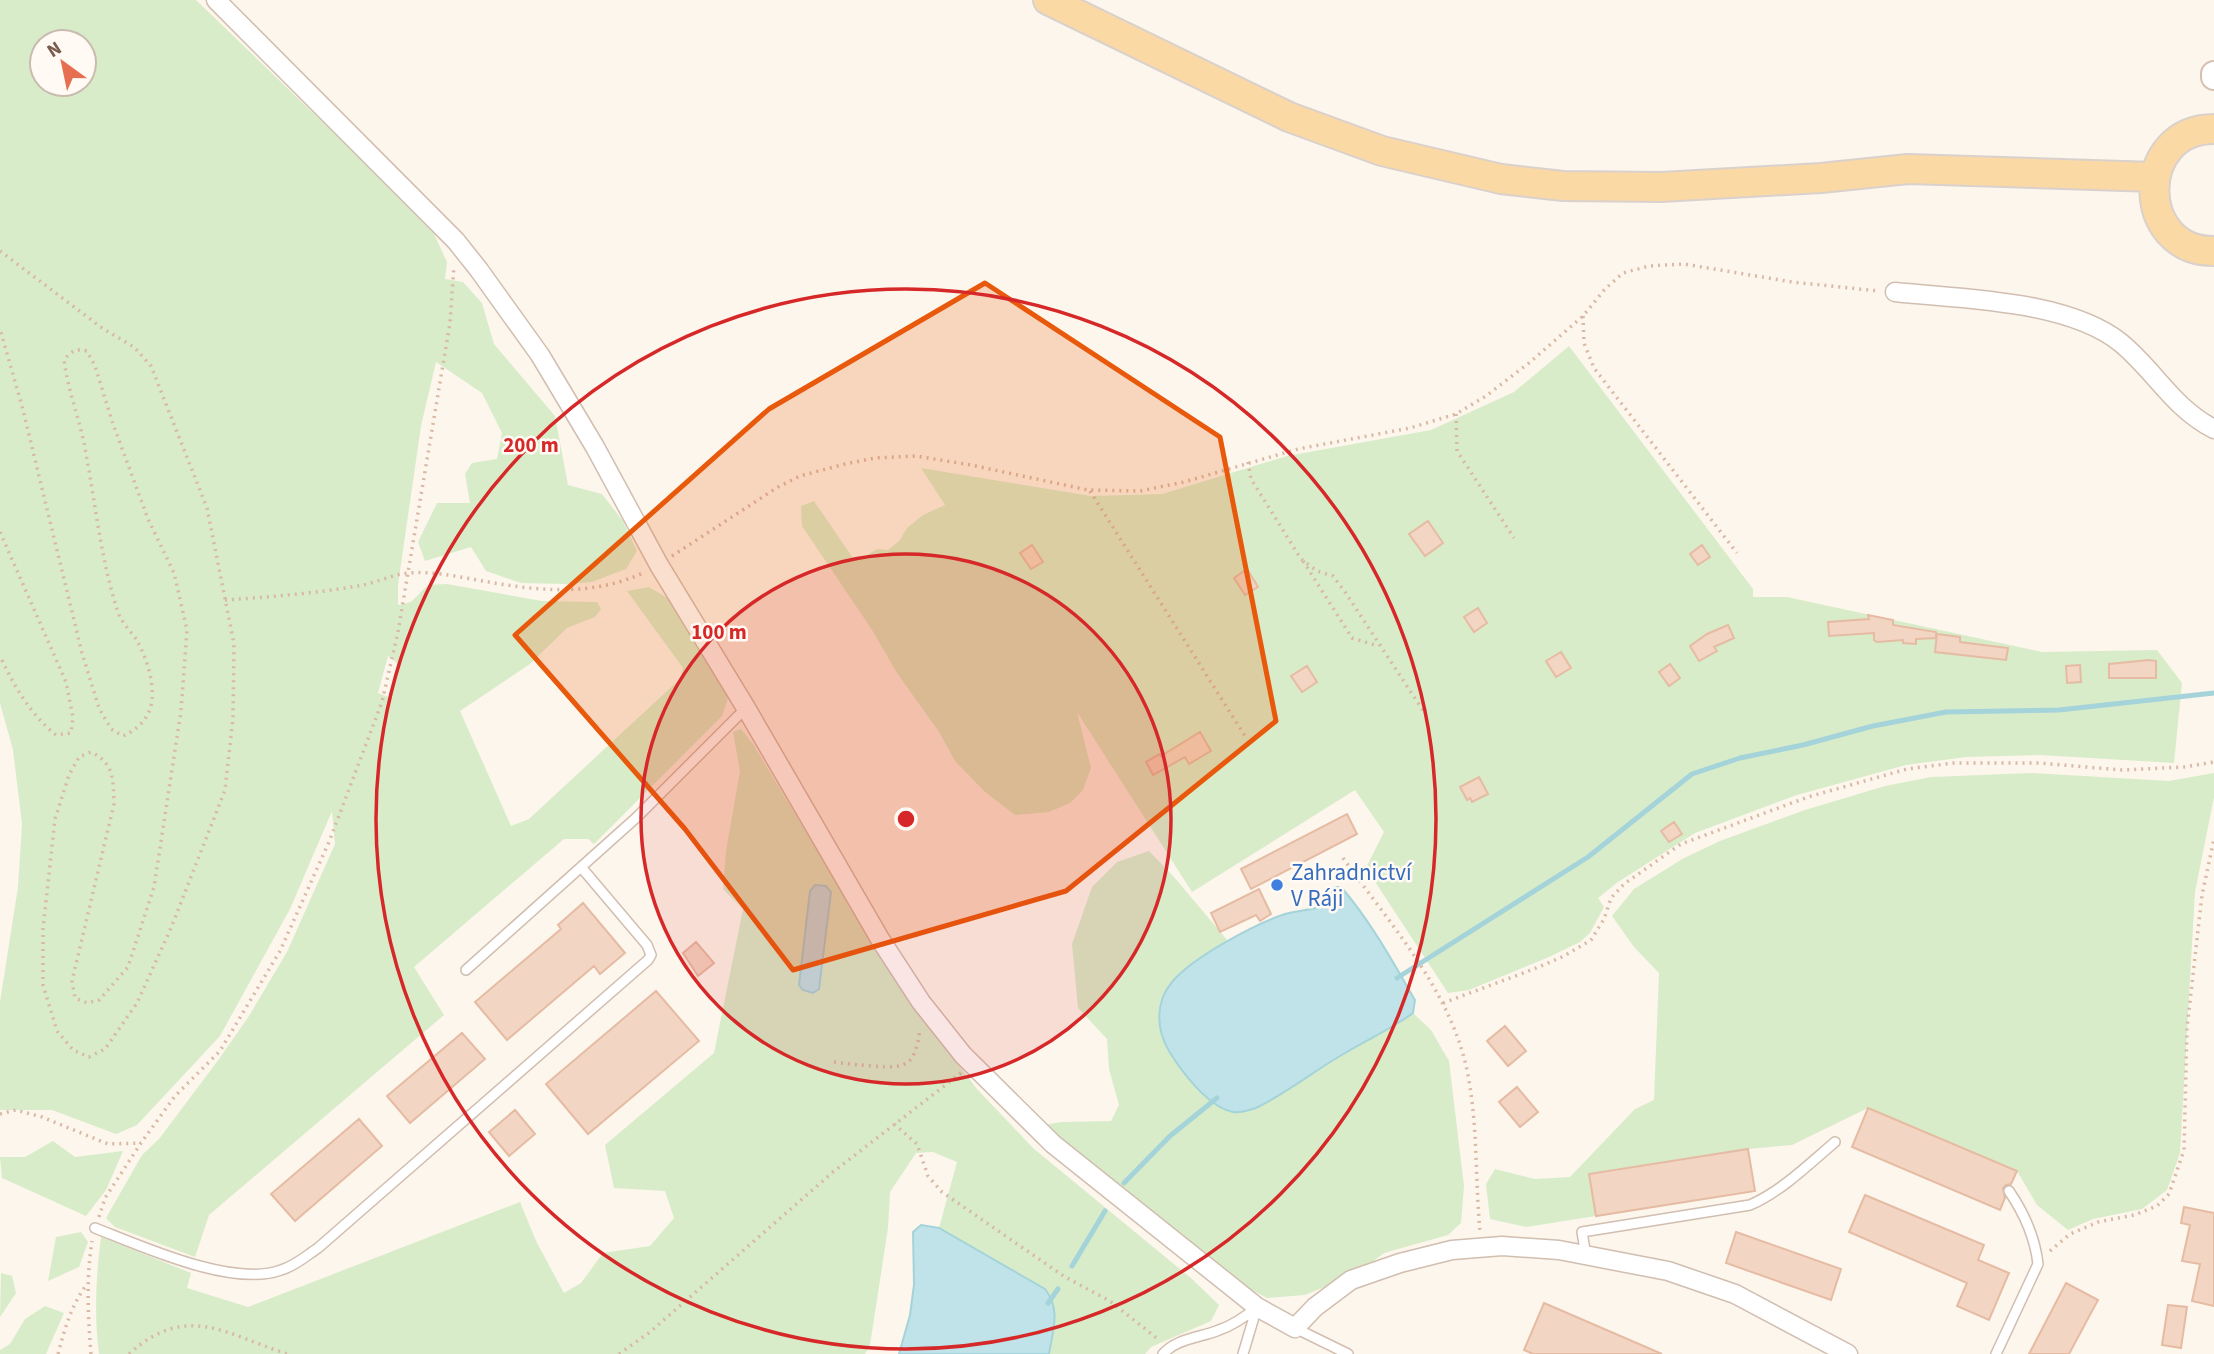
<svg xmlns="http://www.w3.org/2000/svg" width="2214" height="1354" viewBox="0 0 2214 1354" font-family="'Source Sans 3',sans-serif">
<rect width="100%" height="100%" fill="#fdf6ec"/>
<path fill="#d8ecc9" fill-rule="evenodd" d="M0,0h196l138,133 100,101 13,28 -2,17 18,3 19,21 12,41 61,72 13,69 34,9 21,27 14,30 -11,18 -34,13 -27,2 -44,-1 -35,-12 -15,-24 -46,14 -7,-19 19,-39h33l-5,-29 7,-11 25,-4 5,-26 -20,-40 -46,-31 -15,64 -23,159v20l13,-3 17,-17 19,-1 95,17 55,1 4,7 -6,8 -28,11 -37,36 -70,47 51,115 18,-7 152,-141 2,-10 -56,-77 22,-4 20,12 59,99 -6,18 -128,128 -6,-5h-24l-150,128 30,48 -235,200 -14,42 -80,-30 -9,-9 36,-63 17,-16 60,-80 30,-43 38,-64 48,-108 -3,-33 -42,98 -70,127 -83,89 -21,9 -64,-24h-52v-108l18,-115 4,-63 -9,-74 -13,-47zM42,42h42v42h-42zM388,656l9,7 -6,35 -13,-5z
M1569,346l184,243v8h34l255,55 115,-2 25,33 -8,80 -134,-8 -74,2 -60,8 -109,30 -102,38 -77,49 -20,16 6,9 -14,26 -10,9 -31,15 -80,33 -21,3 -82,-125 18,-36 -29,-42 -163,102 -115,-180 14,56 -8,22 -13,13 -21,9 -34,3 -31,-24 -29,-30 -16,-29 -42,-59 -25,-43 -70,-104 -1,-20 13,-5 39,57 6,2 18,-11 11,1 11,-9 8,-13 16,-13 22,-10 -24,-37 170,28 71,-2 125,-38 144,-26 83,-38z
M741,729l12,15 144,240 80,105 56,59 159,131 27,26 -8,16 -60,26 -6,7h-96c3,-22 11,-46 -4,-65l-106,-61 18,-66 -24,-10 -17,1 -26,39 -2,36 -18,117 -5,9h-766c-5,-40 -3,-77 2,-117l90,36 -4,15 61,19 272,-105 17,41 27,50 17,-10 22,-30 47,-7 24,-28 -9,-27 -51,-3 -9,-43 109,-92 29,-144 -20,-20 3,-38 14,-80 -7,-39zM815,886l-16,99 11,-94z
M2032,773l137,8 45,-8v24l-19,95 -15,261 -13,37 -25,19 -49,10 -25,11 -31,-25 -20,-34 -149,-63 -76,37 -44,4 -158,25 6,42 -70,11 -36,-8 -4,-35 9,-15 40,10 35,-2 65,-68 19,-9 5,-127 -25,-26 -22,-31 22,-27 50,-31 36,-17 85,-31 80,-24 46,-9z
M1149,851l25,26 54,64c-24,15 -61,33 -68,63 -3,10 1,23 2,33l95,70 86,-53 52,-28 18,-13 18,17 18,31 15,125 -3,37 -13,12 -64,18 -26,20 -53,22 -38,3 -43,-23 -180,-150 17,-3 50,-1 8,-16 -10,-36 -2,-30 -29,-31 -6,-64 20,-57 25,-25z
M53,1141l22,16 48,-6 -17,39 -20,26 -84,-38 -2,-21h25z
M81,1232l7,10 -9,25 -31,14 8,-44z
M1,1273l11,3 4,17 -16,24z
M45,1306l19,7 -18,41h-46v-4l10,-6 15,-25z"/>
<path fill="#bfe3e8" stroke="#a5d3da" stroke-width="2" d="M815,885l11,1 5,6 -12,97 -6,4 -10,-3 -4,-5 11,-94z
M1337,887l5,1c29,34 51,74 73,112l-2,13c-23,17 -49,28 -73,43 -27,16 -54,37 -82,51 -6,3 -19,6 -25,5 -25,-5 -52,-41 -64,-61 -13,-22 -14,-49 3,-69 21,-25 83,-58 113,-68 16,-5 33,-3 46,-13l2,-13z
M921,1225l18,3 106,61c16,20 8,41 4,65h-150l11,-39 4,-30 -1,-53z"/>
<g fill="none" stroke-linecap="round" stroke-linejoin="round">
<path stroke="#a5d3da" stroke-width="5" d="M1397,978l191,-121 104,-83 48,-16 63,-13 70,-19 73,-14 113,-2 155,-17
M1124,1183l46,-47 47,-38
M1072,1266l33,-55
M1048,1303l10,-14"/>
</g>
<path fill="#f3d5c3" stroke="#e6bba3" stroke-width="2" d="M1428,521l15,22 -18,13 -16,-22z
M1032,545l11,17 -12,7 -11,-16z
M1702,545l8,12 -12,8 -8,-11z
M1247,569l11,18 -13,8 -11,-17z
M1478,608l9,15 -13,9 -10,-15z
M1868,615l25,5v5l43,7v6l-20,1v5l-13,-1v-3l-26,2 -3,-2v-7l-45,3 -1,-14 41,-3z
M1728,625l6,13 -20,9 3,4 -18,10 -9,-15 17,-12z
M1937,634l23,3v5l48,6 -2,12 -71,-8z
M1561,652l10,16 -15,9 -10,-16z
M2149,660l7,1v17h-47v-14z
M1670,664l10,14 -11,8 -10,-14z
M2080,665l1,17 -14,1 -1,-17z
M1307,666l10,16 -15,10 -11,-16z
M1200,732l11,19 -22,13 -4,-7 -32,18 -7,-13 14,-8 1,2z
M1479,777l9,17 -16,8 -2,-4 -3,2 -7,-13z
M1347,814l10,20 -106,55 -10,-20z
M1674,822l8,12 -13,8 -8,-11z
M1259,889l12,25 -11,7 -4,-6 -36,17 -9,-19z
M583,903l42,50 -25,21 -6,-8 -87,74 -32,-38 86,-73 -3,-4z
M696,942l18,21 -16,13 -15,-23z
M656,991l43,50 -111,93 -42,-50z
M1505,1026l21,25 -18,15 -21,-25z
M462,1033l23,26 -75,64 -23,-27z
M1517,1087l21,25 -18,15 -21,-25z
M1868,1108l149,63 -6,13 -5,1 -3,3 2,10 -5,12 -148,-63z
M515,1110l20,24 -26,22 -20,-24z
M359,1119l23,27 -87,75 -24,-27z
M1748,1149l7,42 -159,25 -7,-42z
M1865,1195l119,50 -6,15 31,13 -20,47 -32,-14 10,-23 -118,-51z
M2184,1207l30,6v93l-22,-5 8,-37 -18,-3 8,-36 -9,-2z
M1736,1232l105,37 -10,31 -105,-37z
M2066,1283l32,17 -29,54h-40z
M1544,1303l118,51h-129l-9,-4z
M2168,1305l19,2 -6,41 -19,-3z"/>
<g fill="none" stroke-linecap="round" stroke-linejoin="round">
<defs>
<path id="lane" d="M466,970l171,-153 109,-109
M95,1228c46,18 138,60 186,42 14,-4 25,-14 37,-22l330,-288 3,-5 -4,-10 -66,-78
M1586,1256l-4,-24 168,-27c32,-14 59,-41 85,-63
M1295,1328l53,26
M1163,1354c14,-16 37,-16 56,-24 15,-5 26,-13 38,-23l-14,47
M1996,1354l42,-90c-3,-27 -14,-51 -29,-73"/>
<path id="street" d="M216,0l240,241 23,29 61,85 55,92 64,118 87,143 134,231 41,63 42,53 90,89 204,163 38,21 20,-21 36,-27 49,-17 52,-13 50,-4 57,4 109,21 67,23 113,60
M1895,292c67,7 173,8 226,51 34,28 52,65 93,86"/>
<path id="secondary" d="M2214,74v3"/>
<path id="primary" d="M1048,0l241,117 93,34 119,28 62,7 98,1 160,-9 87,-9 246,8
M2214,129c-80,0 -79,123 0,122"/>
</defs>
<use href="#lane" stroke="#d1beb0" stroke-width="12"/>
<use href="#street" stroke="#d1beb0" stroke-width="21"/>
<use href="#secondary" stroke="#d6c0b0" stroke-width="28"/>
<use href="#primary" stroke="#dad1cd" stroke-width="32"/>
<path stroke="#d9b8a5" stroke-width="3.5" stroke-dasharray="2 5" stroke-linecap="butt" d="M0,251l102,77 32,19 17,19 56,142 27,136 -1,74 -8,72 -54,138 -34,75 -32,46 -16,8 -16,-7 -16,-19 -14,-46v-56l12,-110 14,-44 10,-18 12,-5c24,12 22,28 23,52l-42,177 3,17 12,5 12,-3 29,-33 26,-80 27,-176 6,-81 -13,-57 -26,-54 -35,-95 -18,-58 -8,-15c-11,-3 -16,0 -23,9 4,32 17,62 22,94 10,53 15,107 32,158 3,10 12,18 18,27 10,17 18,41 16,61 -2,18 -14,29 -29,36l-12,-7 -12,-21 -17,-55 -60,-247 -22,-77
M1583,316l1,27 10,25 143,185
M1456,414l1,37 57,87
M1248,462l3,17 50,80 16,12 16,5 12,16 79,120
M1090,491l155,245
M0,532l66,150 7,35 -2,16 -15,2c-26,-21 -42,-49 -56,-79
M672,556l106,-69 22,-11 45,-12 30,-6 41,-2 55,9 117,25 52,1 44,-9 114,-33 112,-21 46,-14 30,-18 43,-33 54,-47 22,-27 18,-16 26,-7 35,-2 108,18 87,9
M1303,561l49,77 26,8
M225,600c45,-3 94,-7 138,-15 15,-3 30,-11 46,-12 25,-2 50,4 74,8 54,10 110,16 162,-9
M1343,858c47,66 107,132 124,212 11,53 8,108 13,161
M1443,1003l91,-34 30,-13 27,-16 13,-21 7,-21 13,-14 57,-40 127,-47 99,-28 46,-6h86l83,7 62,-3 30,-5
M834,1062c13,2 26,3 39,4 35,3 42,-1 47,-37
M0,1114l16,-4 26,7 66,27 33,-1
M894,1124l23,20 11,32 14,16 123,85 45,24 49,39
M99,1217l6,-19 36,-55 34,-47 45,-45 60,-100 49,-109 53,-140 16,-70 52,-309 4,-57
M2050,1251l20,-17 28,-12 36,-7 23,-9 12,-12 15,-44 3,-122 15,-133 12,-56
M58,1354c7,-26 13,-48 29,-70
M91,1354c-3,-38 -5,-75 1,-113
M129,1354c57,-52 97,-20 158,0
M619,1354l31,-22 183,-160 128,-99"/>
<use href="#lane" stroke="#fff" stroke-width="9"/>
<use href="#street" stroke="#fff" stroke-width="18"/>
<use href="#secondary" stroke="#fff" stroke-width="24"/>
<use href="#primary" stroke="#fbd9a5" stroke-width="28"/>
</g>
<path fill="#e8590c" fill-opacity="0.2" stroke="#e8590c" stroke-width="5" stroke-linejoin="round" d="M985,283l235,154 56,284 -210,170 -273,79 -108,-141 -170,-194 254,-226z"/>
<circle cx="906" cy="819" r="265" fill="#d62828" fill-opacity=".12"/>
<g fill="none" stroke="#d62828" stroke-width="3.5">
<circle cx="906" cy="819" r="265"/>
<circle cx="906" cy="819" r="530"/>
</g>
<circle fill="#3f7fe0" stroke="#fffaf3" stroke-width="2.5" cx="1277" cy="885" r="7"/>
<g text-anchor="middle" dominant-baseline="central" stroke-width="5" stroke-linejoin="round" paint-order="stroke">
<g font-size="23" fill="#366cbe" stroke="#fffaf3" text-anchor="start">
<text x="1291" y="872">Zahradnictví<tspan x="1291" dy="26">V Ráji</tspan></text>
</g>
</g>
<circle cx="906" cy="819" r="10" fill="#d62828" stroke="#fffaf3" stroke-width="3.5"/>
<g font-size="21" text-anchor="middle" font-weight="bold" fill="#d62828" stroke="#fffaf3" stroke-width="5" stroke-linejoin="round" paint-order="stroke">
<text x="531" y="452">200 m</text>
<text x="719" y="639">100 m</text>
</g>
<g transform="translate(63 63) rotate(327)"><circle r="33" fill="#fffaf3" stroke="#cabbb1" stroke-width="2"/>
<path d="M0-5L12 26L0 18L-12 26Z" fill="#e76f51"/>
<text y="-10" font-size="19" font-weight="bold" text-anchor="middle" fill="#7a5c4d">N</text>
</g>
</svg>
